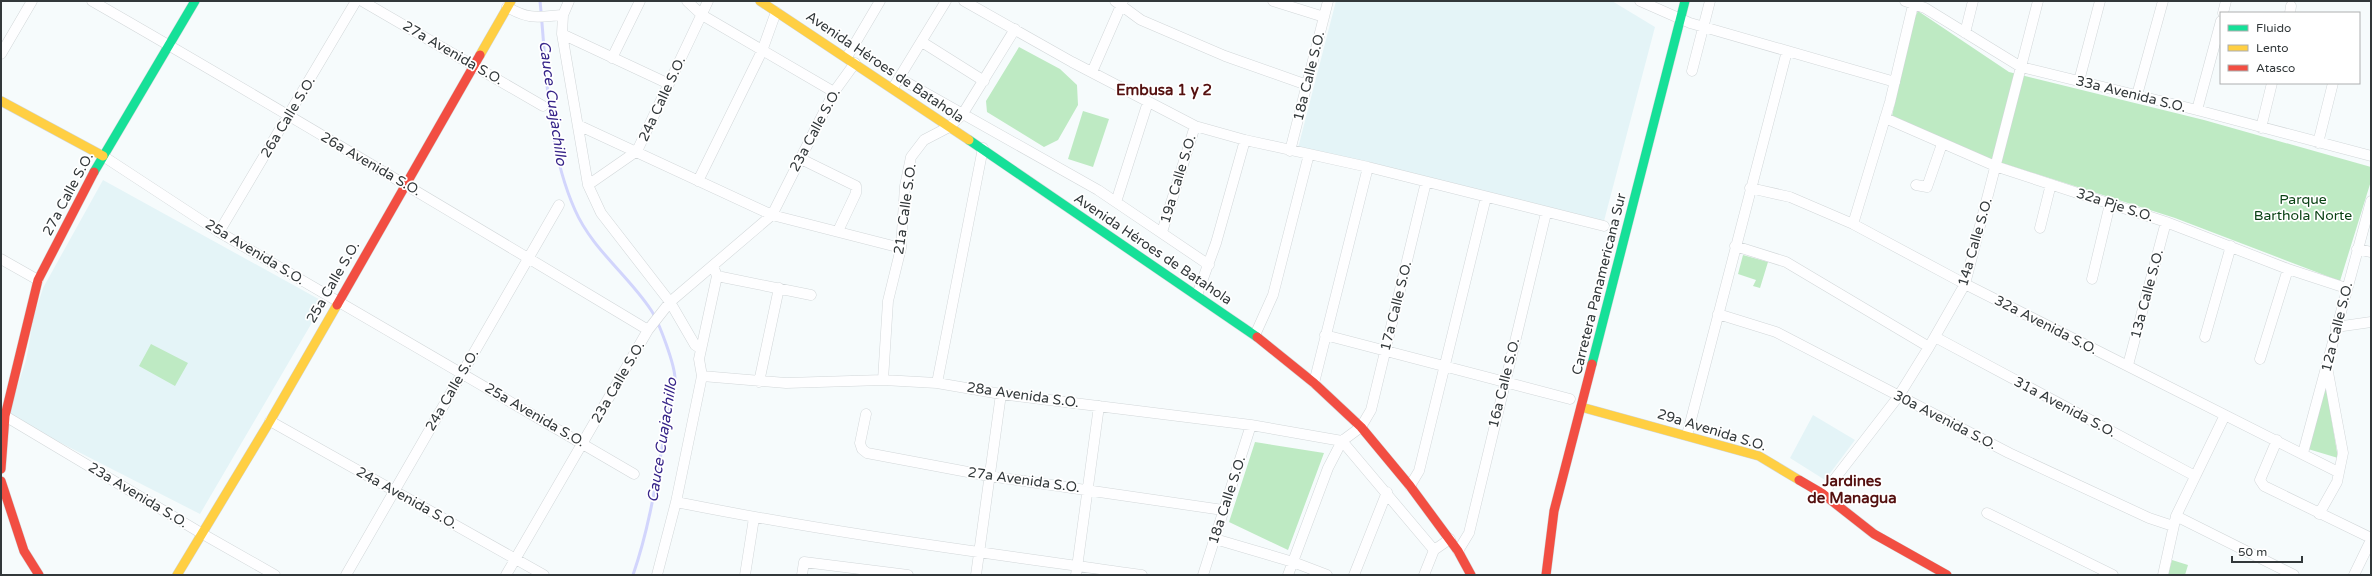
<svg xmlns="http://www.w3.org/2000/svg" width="2372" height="576" viewBox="0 0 2372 576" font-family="'Varela Round',sans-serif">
<rect width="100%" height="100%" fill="#f6fbfc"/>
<path fill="#e4f4f7" d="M1336,1h276l43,26 -51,194 -306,-73z
M103,180l221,122 -124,212 -192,-98 18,-56 8,-44 9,-28z
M1813,415l42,25 -30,40 -35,-22z"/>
<path fill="#beeac3" d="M1918,11l91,61 195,48 167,47v14l-31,100 -165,-63 -198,-63 -85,-39 21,-95z
M1019,47l41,22 17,16 1,20 -20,35 -14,7 -57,-35 -1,-11z
M1083,111l26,8 -16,48 -25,-8z
M1743,255l25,7 -8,26 -7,-2 3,-6 -18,-6z
M151,344l37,19 -13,23 -36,-20z
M2326,386l12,72 -30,-9z
M1255,442l69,11 -36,97 -59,-28z
M2172,560l16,5 -3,10 -17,-1z"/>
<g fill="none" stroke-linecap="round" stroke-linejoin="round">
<path stroke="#d2d5fc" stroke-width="3" d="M540,1c7,69 6,144 35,209 17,39 53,65 76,100 8,12 24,55 24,69 -1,15 -7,31 -9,46 -9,51 -16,101 -33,150"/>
<defs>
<path id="street" d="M92,1c187,107 371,218 556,329
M362,1l181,105
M569,1l-6,14 -1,19 26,151 13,28 69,89 25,43 6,4
M687,1l15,14 132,77
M964,1l108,61 123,64 50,14 123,27 236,59
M1115,1l26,19 84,36 82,29
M1273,1l51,16
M1640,1l50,22 205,59
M1905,1l20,7 96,59 176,43 174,46
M507,7c23,13 30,10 56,8
M2223,13l3,-12
M2290,13l1,-7
M1965,33l8,-32
M562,34l107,50
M922,42l62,39
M1,54l31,-53
M847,57l33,-56
M612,58l28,-57
M1692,71l18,-70
M1092,72l31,-71
M899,78l47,-77
M2079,81l21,-80
M893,88l6,-10 199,112 111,75
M2137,95l26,-94
M2197,110l24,-89
M1885,118l110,48 171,56 122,47 58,19
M578,125l194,90 129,33
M2261,128l11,-45
M2318,143l15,-60
M1290,151l38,-150
M103,156l116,76 415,242
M799,158l57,28v7l-18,38
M698,181l64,-130 14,-39
M588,185l49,-34 71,-150
M1916,185l11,2 15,-43
M1750,188l40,9 63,27 112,60 373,188
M1116,202l32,-100
M1853,224l37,-122 24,-101
M2040,228l11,-44
M219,232l137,-231
M1162,232l33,-106
M1735,246l51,16 143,85
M2357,249l14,3
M1,259l37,21
M717,276l94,19
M2092,279l18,-75
M1197,295l19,-52 29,-103
M1718,314l58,18 233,121 140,65 24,8
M2336,327l35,-5
M1255,335l18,-40 36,-141
M1325,335l245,64
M1935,337l260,139
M2205,337l26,-91
M2260,359l28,-90
M2128,365l38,-143
M702,376l84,7 97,-3 54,3 64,11 250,31 91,16
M883,380l5,-79 13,-53 4,-62 6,-29 13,-17 25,-13 13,-12 53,-86
M759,382l20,-94
M937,383l46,-235
M1314,383l54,-216
M866,414l-6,29 2,6 5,4 122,23 234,34
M5,416l196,117 74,42
M270,421l274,154
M1687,435l100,-384
M2277,440l-17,40 4,6 107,52
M1342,441l92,109
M2303,453l68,-252
M1410,486l9,-15 67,-274
M1823,494l75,-97 31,-50 36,-63 73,-283
M676,502c154,31 310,51 466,73
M1987,513l126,62
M2319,514l18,-32 6,-29 -16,-86
M2176,516l118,59
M1215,539l78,23 34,13
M1458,551l11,-18 77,-320
M346,575l213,-370
M506,575l142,-245 22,-28 102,-87 62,-123 21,-29
M657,575l19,-73 26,-126 -3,-17 18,-83 -4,-10
M745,575l9,-57
M802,575l2,-13 104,13
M976,575l25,-181
M1076,575l23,-169
M1203,575l48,-150
M1288,575l40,-107 14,-27 19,-14 10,-17 55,-228
M1354,575l33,-83
M1424,575l10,-25 16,-11
M2163,575l13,-59 49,-101
M2354,575l17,-35"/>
<path id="fast" d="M969,140l288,197
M94,172l101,-171
M1592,364l93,-363"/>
<path id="slow" d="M760,1l209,139
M480,55l31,-54
M1,101l102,55
M1581,407l178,49 40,24
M177,575l93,-154 67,-116"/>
<path id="jam" d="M337,305l143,-250
M1257,337l57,46 47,44 49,59 48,65 13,24
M1,469l4,-53 33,-136 56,-108
M1799,480l24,14 51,40 73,41
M1,481l23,70 15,24
M1546,575l8,-64 38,-147"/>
</defs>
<use href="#street" stroke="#d2d7d9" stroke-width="11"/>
<use href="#fast" stroke="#d2d7d9" stroke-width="10"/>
<use href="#slow" stroke="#d2d7d9" stroke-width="10"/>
<use href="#jam" stroke="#d2d7d9" stroke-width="10"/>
<use href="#street" stroke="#fefeff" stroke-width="10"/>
<use href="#fast" stroke="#16e098" stroke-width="9"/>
<use href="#slow" stroke="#ffcf43" stroke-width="9"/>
<use href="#jam" stroke="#f24e42" stroke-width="9"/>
</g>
<g text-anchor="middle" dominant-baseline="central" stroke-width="3.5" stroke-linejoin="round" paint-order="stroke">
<g font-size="14" fill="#32383a" stroke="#fff">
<text transform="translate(453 53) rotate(30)">27a Avenida S.O.</text>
<text transform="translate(885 67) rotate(34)">Avenida Héroes de Batahola</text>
<text transform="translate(1309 76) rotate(-76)">18a Calle S.O.</text>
<text transform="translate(2131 94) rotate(14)">33a Avenida S.O.</text>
<text transform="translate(662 99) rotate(-65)">24a Calle S.O.</text>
<text transform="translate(288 117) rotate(-59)">26a Calle S.O.</text>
<text transform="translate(815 130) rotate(-62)">23a Calle S.O.</text>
<text transform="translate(371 164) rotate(30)">26a Avenida S.O.</text>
<text transform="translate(1178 179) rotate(-73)">19a Calle S.O.</text>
<text transform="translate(68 194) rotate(-62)">27a Calle S.O.</text>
<text transform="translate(2115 205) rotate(18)">32a Pje S.O.</text>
<text transform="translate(905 209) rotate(-82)">21a Calle S.O.</text>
<text transform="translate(1975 242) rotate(-74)">14a Calle S.O.</text>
<text transform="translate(1153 249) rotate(34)">Avenida Héroes de Batahola</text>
<text transform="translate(255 252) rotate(31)">25a Avenida S.O.</text>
<text transform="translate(333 282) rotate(-60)">25a Calle S.O.</text>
<text transform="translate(1599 284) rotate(-76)">Carretera Panamericana Sur</text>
<text transform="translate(2147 294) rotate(-75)">13a Calle S.O.</text>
<text transform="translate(1396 306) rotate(-76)">17a Calle S.O.</text>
<text transform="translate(2046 325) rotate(27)">32a Avenida S.O.</text>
<text transform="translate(2337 327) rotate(-76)">12a Calle S.O.</text>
<text transform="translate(618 382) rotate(-60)">23a Calle S.O.</text>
<text transform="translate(1504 383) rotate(-76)">16a Calle S.O.</text>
<text transform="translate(452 390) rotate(-60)">24a Calle S.O.</text>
<text transform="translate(1023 395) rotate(8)">28a Avenida S.O.</text>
<text transform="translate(2065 407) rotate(28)">31a Avenida S.O.</text>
<text transform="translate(535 415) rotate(30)">25a Avenida S.O.</text>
<text transform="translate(1945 420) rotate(27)">30a Avenida S.O.</text>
<text transform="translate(1712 430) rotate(17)">29a Avenida S.O.</text>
<text transform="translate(1024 480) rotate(8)">27a Avenida S.O.</text>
<text transform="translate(138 495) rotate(31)">23a Avenida S.O.</text>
<text transform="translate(407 498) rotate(29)">24a Avenida S.O.</text>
<text transform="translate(1227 500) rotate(-72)">18a Calle S.O.</text>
</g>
<g font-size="14" fill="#0a4214" stroke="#fff">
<text x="2303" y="199">Parque<tspan x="2303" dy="16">Barthola Norte</tspan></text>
</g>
<g font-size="15" font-weight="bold" fill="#54100f" stroke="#fff">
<text x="1164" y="90">Embusa 1 y 2</text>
<text x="1852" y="481">Jardines<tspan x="1852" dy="17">de Managua</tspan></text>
</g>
<g font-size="15" font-style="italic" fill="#372589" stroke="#fff">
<text transform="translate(553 103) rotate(82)">Cauce Cuajachillo</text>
<text transform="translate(662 440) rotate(-81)">Cauce Cuajachillo</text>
</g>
</g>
<rect width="2372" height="576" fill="none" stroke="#32383a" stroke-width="4"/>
<rect x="2220" y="12" width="140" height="72" fill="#ffffff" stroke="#adafb0"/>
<rect x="2228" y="25" width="20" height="6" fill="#16e098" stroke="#adafb0"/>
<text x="2256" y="32" font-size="12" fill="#32383a">Fluido</text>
<rect x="2228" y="45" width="20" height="6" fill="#ffcf43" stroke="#adafb0"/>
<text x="2256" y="52" font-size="12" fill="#32383a">Lento</text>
<rect x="2228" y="65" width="20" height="6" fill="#f24e42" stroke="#adafb0"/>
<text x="2256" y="72" font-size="12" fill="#32383a">Atasco</text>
<path d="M2232 556v6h70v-6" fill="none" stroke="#32383a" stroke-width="2"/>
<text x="2238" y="556" font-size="12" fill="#32383a" stroke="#ffffff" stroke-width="3" paint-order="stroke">50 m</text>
</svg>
